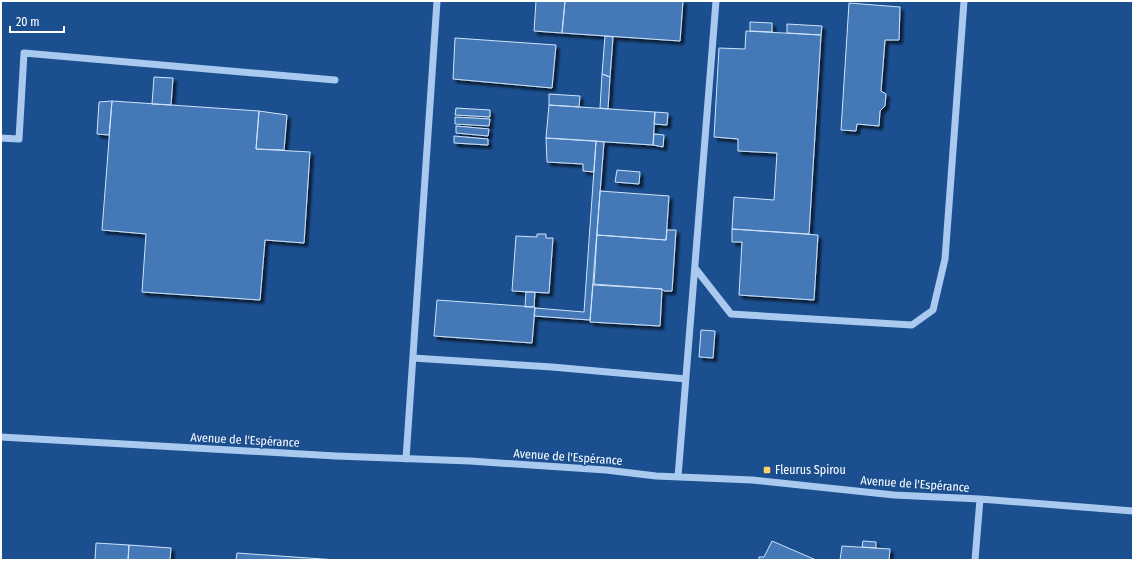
<svg xmlns="http://www.w3.org/2000/svg" width="1134" height="561" viewBox="0 0 1134 561" font-family="'Fira Sans Condensed',sans-serif">
<defs>
<filter id="shadow"><feDropShadow dx="3.5" dy="3.5" stdDeviation="1" flood-color="#0009"/></filter>
</defs>
<rect width="100%" height="100%" fill="#1b4f8f"/>
<path fill="#4478b7" stroke="#cfe3fa" filter="url(#shadow)" d="M536,1h29l-3,32 -28,-2z
M565,1h118l-3,40 -118,-8z
M849,3l51,4 -1,33h-14l-4,51 5,3 -1,12 -5,5 -1,15 -22,-2 -1,7 -15,-1z
M750,22l22,1v9l-22,-1z
M787,24l35,2 -1,9 -34,-2z
M746,31l75,4 -12,199 -77,-5 2,-32 40,3 3,-47 -39,-2v-12l-24,-2 5,-89 26,1z
M605,36l8,1 -3,40 -8,-3z
M455,38l101,7 -4,43 -99,-9z
M602,74l8,3 -2,32 -8,-1z
M154,77l19,1 -2,27 -19,-1z
M549,94l31,2 -1,11 -30,-2z
M112,101l-3,34 -12,-1 2,-32z
M112,101l147,10 -3,38 54,3 -6,91 -39,-3 -5,60 -118,-8 4,-58 -44,-4z
M549,105l106,7 -2,33 -107,-7z
M456,108l34,2v7l-35,-2z
M259,111l28,4 -3,35 -28,-1z
M655,112l13,1 -1,12 -13,-1z
M455,117l35,2 -1,7 -34,-2z
M456,126l33,3 -1,7 -32,-3z
M654,134l10,1 -1,12 -10,-2z
M454,136l34,3v6l-34,-2z
M546,138l50,3 -2,31 -11,-1v-7l-36,-2z
M596,141l8,1 -14,178 -56,-4 1,-8 49,4z
M617,170l23,2 -1,12 -24,-2z
M600,191l69,5 -3,44 -69,-5z
M732,229l86,6 -4,65 -75,-5 3,-53h-10z
M667,230h9l-4,61h-8l-2,-2 -68,-4 3,-50 69,5z
M537,234h9v4h7l-4,55 -37,-2 4,-55 21,1z
M593,284l69,5 -2,37 -70,-4z
M526,292h9l-1,15h-9z
M437,300l98,7 -3,36 -98,-7z
M701,330l14,1 -2,27 -14,-1z
M772,541l44,19h-57v-3h5z
M863,541l13,1v6l-14,-1z
M96,543l33,2 -1,15h-33z
M129,545l42,3 -1,12h-42z
M842,546l48,3 -1,11h-49z
M237,553l100,7h-101z"/>
<g fill="none" stroke-linecap="round" stroke-linejoin="round">
<path stroke="#a9c9ee" stroke-width="7" d="M1,138l18,1 5,-86 311,27
M695,268l36,46 181,11 21,-15 12,-51 19,-258
M413,358l139,9 134,12
M1,437l335,19 134,5 136,9 50,6 96,4 142,15 86,4 153,12
M406,459l31,-458
M678,477l38,-476
M975,560l5,-61"/>
</g>
<rect fill="#ffd166" stroke="#1b4f8f" stroke-width="1.5" x="763" y="466" width="8" height="8" rx="2"/>
<g text-anchor="middle" dominant-baseline="central" stroke-width="3" stroke-linejoin="round" paint-order="stroke">
<g font-size="12" fill="#fff" stroke="#1b4f8f">
<text transform="translate(245 440) rotate(3)">Avenue de l'Espérance</text>
<text transform="translate(568 457) rotate(4)">Avenue de l'Espérance</text>
<text transform="translate(915 484) rotate(4)">Avenue de l'Espérance</text>
</g>
<g font-size="12" fill="#fff" stroke="#1b4f8f" text-anchor="start">
<text x="775" y="470">Fleurus Spirou</text>
</g>
</g>
<rect width="1134" height="561" fill="none" stroke="#ffffff" stroke-width="4"/>
<path d="M10 26v6h54v-6" fill="none" stroke="#ffffff" stroke-width="2"/>
<text x="16" y="26" font-size="12" fill="#ffffff" stroke="#1b4f8f" stroke-width="3" paint-order="stroke">20 m</text>
</svg>
